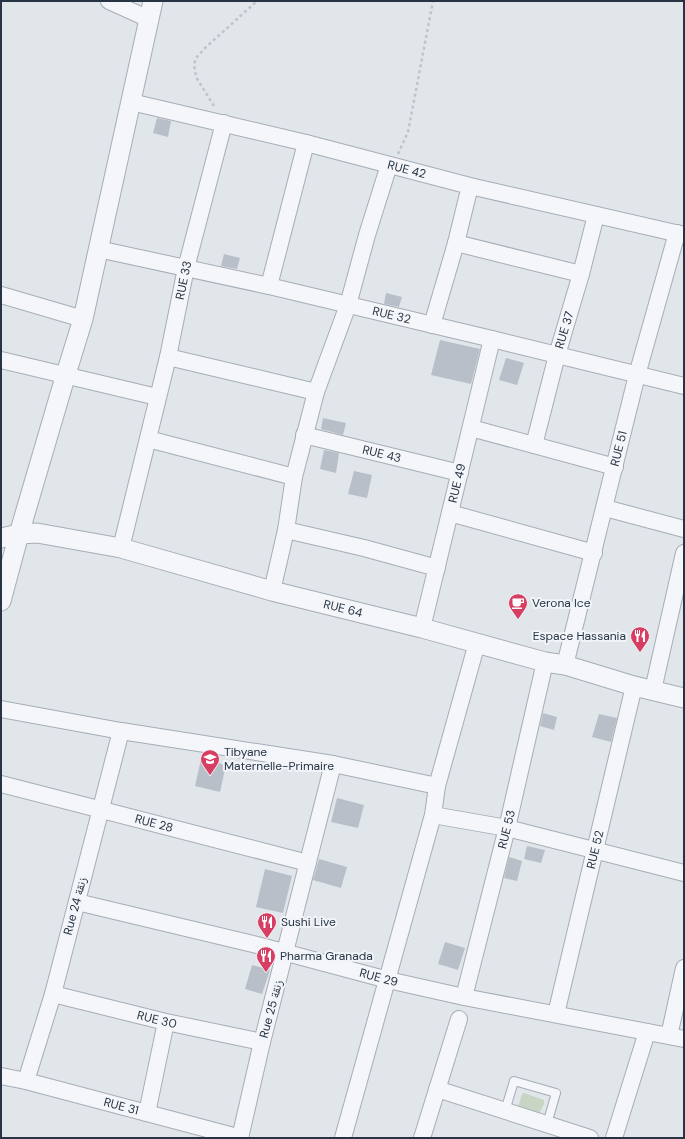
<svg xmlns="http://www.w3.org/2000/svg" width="685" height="1139" viewBox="0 0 685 1139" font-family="'DM Sans','Noto Naskh Arabic',sans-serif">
<rect width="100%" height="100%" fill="#e1e6eb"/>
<path fill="#c8d5c2" d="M524,1093l20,7v4l-5,10 -21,-7 4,-13z"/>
<path fill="#b8bfc9" d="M157,118l14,3 -3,16 -15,-4z
M224,254l16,4 -3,11 -16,-3z
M386,293l16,4 -3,10 -15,-3z
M440,340l40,9 -9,35 -40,-9z
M506,358l18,5 -7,22 -18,-5z
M323,418l23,5 -3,12 -22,-6z
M324,450l15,3 -3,20 -16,-4z
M354,471l18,4 -5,23 -19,-4z
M543,713l14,4 -3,13 -14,-4z
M599,714l18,4 -6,24 -19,-5z
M201,759l25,6 -6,27 -25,-6z
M337,798l27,7 -6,23 -27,-6z
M527,846l18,4 -4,13 -17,-4z
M509,857l13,4 -5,20 -13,-3z
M319,859l28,8 -6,21 -28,-8z
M265,869l27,7 -9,37 -27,-6z
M445,942l20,6 -7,22 -20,-6z
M252,965l18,5 -8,24 -17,-5z"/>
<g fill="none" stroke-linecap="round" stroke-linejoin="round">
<defs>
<path id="service" d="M505,1111l9,-30 42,12 -9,31"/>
<g id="minor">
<path d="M109,1l40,18"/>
<path id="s1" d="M131,102l175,41 164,43 214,49"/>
<path d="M456,243l125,31"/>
<path id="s2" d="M98,249l171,37 223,53 192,47"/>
<path d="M269,286l37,-143"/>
<path d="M1,295l82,24"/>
<path d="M432,325l24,-82 14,-57"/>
<path d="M168,357l148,35"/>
<path d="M1,360l156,37"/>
<path d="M471,428l144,39"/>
<path id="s3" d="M304,435l156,38"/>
<path d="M148,439l146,38"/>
<path id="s4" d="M534,445l23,-90 24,-81 15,-59"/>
<path d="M605,508l79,21"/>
<path d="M450,513l144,40"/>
<path d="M286,530l78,18 73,20"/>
<path id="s5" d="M121,548l47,-191 18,-89 38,-145"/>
<path d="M272,591l14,-61 8,-53 22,-85 32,-87 19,-70 22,-70"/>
<path id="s6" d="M422,628l70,-289"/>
<path id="s7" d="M565,665l72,-290 40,-142"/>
<path d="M653,690l31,-137"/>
<path d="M1,709l120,22 212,33 104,22"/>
<path id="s8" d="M1,784l307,79"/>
<path d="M433,815l74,13 177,45"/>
<path id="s9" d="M77,902l180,43 131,35 76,17 220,42"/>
<path id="s10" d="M53,994l113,28 96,20"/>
<path id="s11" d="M464,997l43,-169 38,-166"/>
<path id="s12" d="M556,1014l78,-328"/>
<path d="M669,1036l15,-68"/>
<path id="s13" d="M1,1076l25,5 215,57"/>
<path d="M26,1081l27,-87 68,-263"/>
<path d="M437,1089l153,49"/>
<path d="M147,1113l19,-91"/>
<path d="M240,1138l22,-96 71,-278"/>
<path d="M343,1138l90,-323 4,-29 40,-143"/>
<path d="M422,1138l37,-119"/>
<path d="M614,1138l33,-106"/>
</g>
<g id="tertiary">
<path id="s14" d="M1,538l18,-4 18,-1 84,15 151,43 150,37 123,34 20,3 69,21 50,12"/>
<path d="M1,601l18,-67 47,-160 17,-55 70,-318"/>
</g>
</defs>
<use href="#service" stroke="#a6adb6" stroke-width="10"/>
<use href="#minor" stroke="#a6adb6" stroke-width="18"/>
<use href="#tertiary" stroke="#a6adb6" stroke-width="21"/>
<path stroke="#bfc4ca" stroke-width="2.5" stroke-dasharray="3 3" stroke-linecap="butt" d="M214,106l-18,-29 -2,-13 2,-6 9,-10 52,-47
M398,154l10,-22 25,-131"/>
<use href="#service" stroke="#f4f6f9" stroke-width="8"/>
<use href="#minor" stroke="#f4f6f9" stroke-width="16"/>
<use href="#tertiary" stroke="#f4f6f9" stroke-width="19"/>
</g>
<defs>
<symbol id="cafe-pin" viewBox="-11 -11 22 30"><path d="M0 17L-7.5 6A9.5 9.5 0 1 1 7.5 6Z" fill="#d83e62" stroke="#f1f4f8"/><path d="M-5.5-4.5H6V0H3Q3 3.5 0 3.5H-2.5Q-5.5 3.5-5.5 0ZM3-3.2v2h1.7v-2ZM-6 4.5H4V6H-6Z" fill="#fff"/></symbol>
<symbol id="restaurant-pin" viewBox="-11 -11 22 30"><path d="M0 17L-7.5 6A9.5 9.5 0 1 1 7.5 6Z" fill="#d83e62" stroke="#f1f4f8"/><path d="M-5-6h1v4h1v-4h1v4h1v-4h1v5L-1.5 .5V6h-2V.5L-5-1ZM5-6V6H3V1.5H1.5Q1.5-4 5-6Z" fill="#fff"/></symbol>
<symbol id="school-pin" viewBox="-11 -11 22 30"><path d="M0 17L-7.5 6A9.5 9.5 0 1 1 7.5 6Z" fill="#d83e62" stroke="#f1f4f8"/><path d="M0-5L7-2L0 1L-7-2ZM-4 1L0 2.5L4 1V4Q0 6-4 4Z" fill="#fff"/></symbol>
</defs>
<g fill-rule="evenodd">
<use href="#cafe-pin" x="507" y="592" width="22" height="30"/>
<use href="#restaurant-pin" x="629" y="625" width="22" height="30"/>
<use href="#school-pin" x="199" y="748" width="22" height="30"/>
<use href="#restaurant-pin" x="256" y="911" width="22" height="30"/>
<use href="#restaurant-pin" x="255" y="945" width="22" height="30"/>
</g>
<g text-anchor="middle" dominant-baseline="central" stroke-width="4" stroke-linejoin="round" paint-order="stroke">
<g font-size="12" fill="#283444" stroke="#f1f4f8">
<text stroke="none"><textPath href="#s1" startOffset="284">RUE 42</textPath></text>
<text stroke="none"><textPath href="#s5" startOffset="275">RUE 33</textPath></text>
<text stroke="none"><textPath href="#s2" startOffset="301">RUE 32</textPath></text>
<text stroke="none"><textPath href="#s4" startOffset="119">RUE 37</textPath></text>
<text stroke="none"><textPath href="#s7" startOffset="223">RUE 51</textPath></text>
<text stroke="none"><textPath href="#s3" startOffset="80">RUE 43</textPath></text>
<text stroke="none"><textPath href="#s6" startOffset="149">RUE 49</textPath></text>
<text stroke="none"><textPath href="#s14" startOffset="352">RUE 64</textPath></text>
<text stroke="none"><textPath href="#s8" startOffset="158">RUE 28</textPath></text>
<text stroke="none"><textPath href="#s11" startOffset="173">RUE 53</textPath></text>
<text stroke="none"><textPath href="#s12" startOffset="169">RUE 52</textPath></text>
<text transform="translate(75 906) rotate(-75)">Rue 24 زنقة</text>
<text stroke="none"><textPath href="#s9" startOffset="311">RUE 29</textPath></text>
<text transform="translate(271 1009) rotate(-75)">Rue 25 زنقة</text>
<text stroke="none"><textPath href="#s10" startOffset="107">RUE 30</textPath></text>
<text stroke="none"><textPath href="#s13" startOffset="124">RUE 31</textPath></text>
</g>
<g font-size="12" fill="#283444" stroke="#f1f4f8" text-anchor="start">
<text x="532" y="603">Verona Ice</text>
<text x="626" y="636" text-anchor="end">Espace Hassania</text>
<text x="224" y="752">Tibyane<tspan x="224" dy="14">Maternelle-Primaire</tspan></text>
<text x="281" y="922">Sushi Live</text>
<text x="280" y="956">Pharma Granada</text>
</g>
</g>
<rect width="685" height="1139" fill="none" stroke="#283444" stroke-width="4"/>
</svg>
